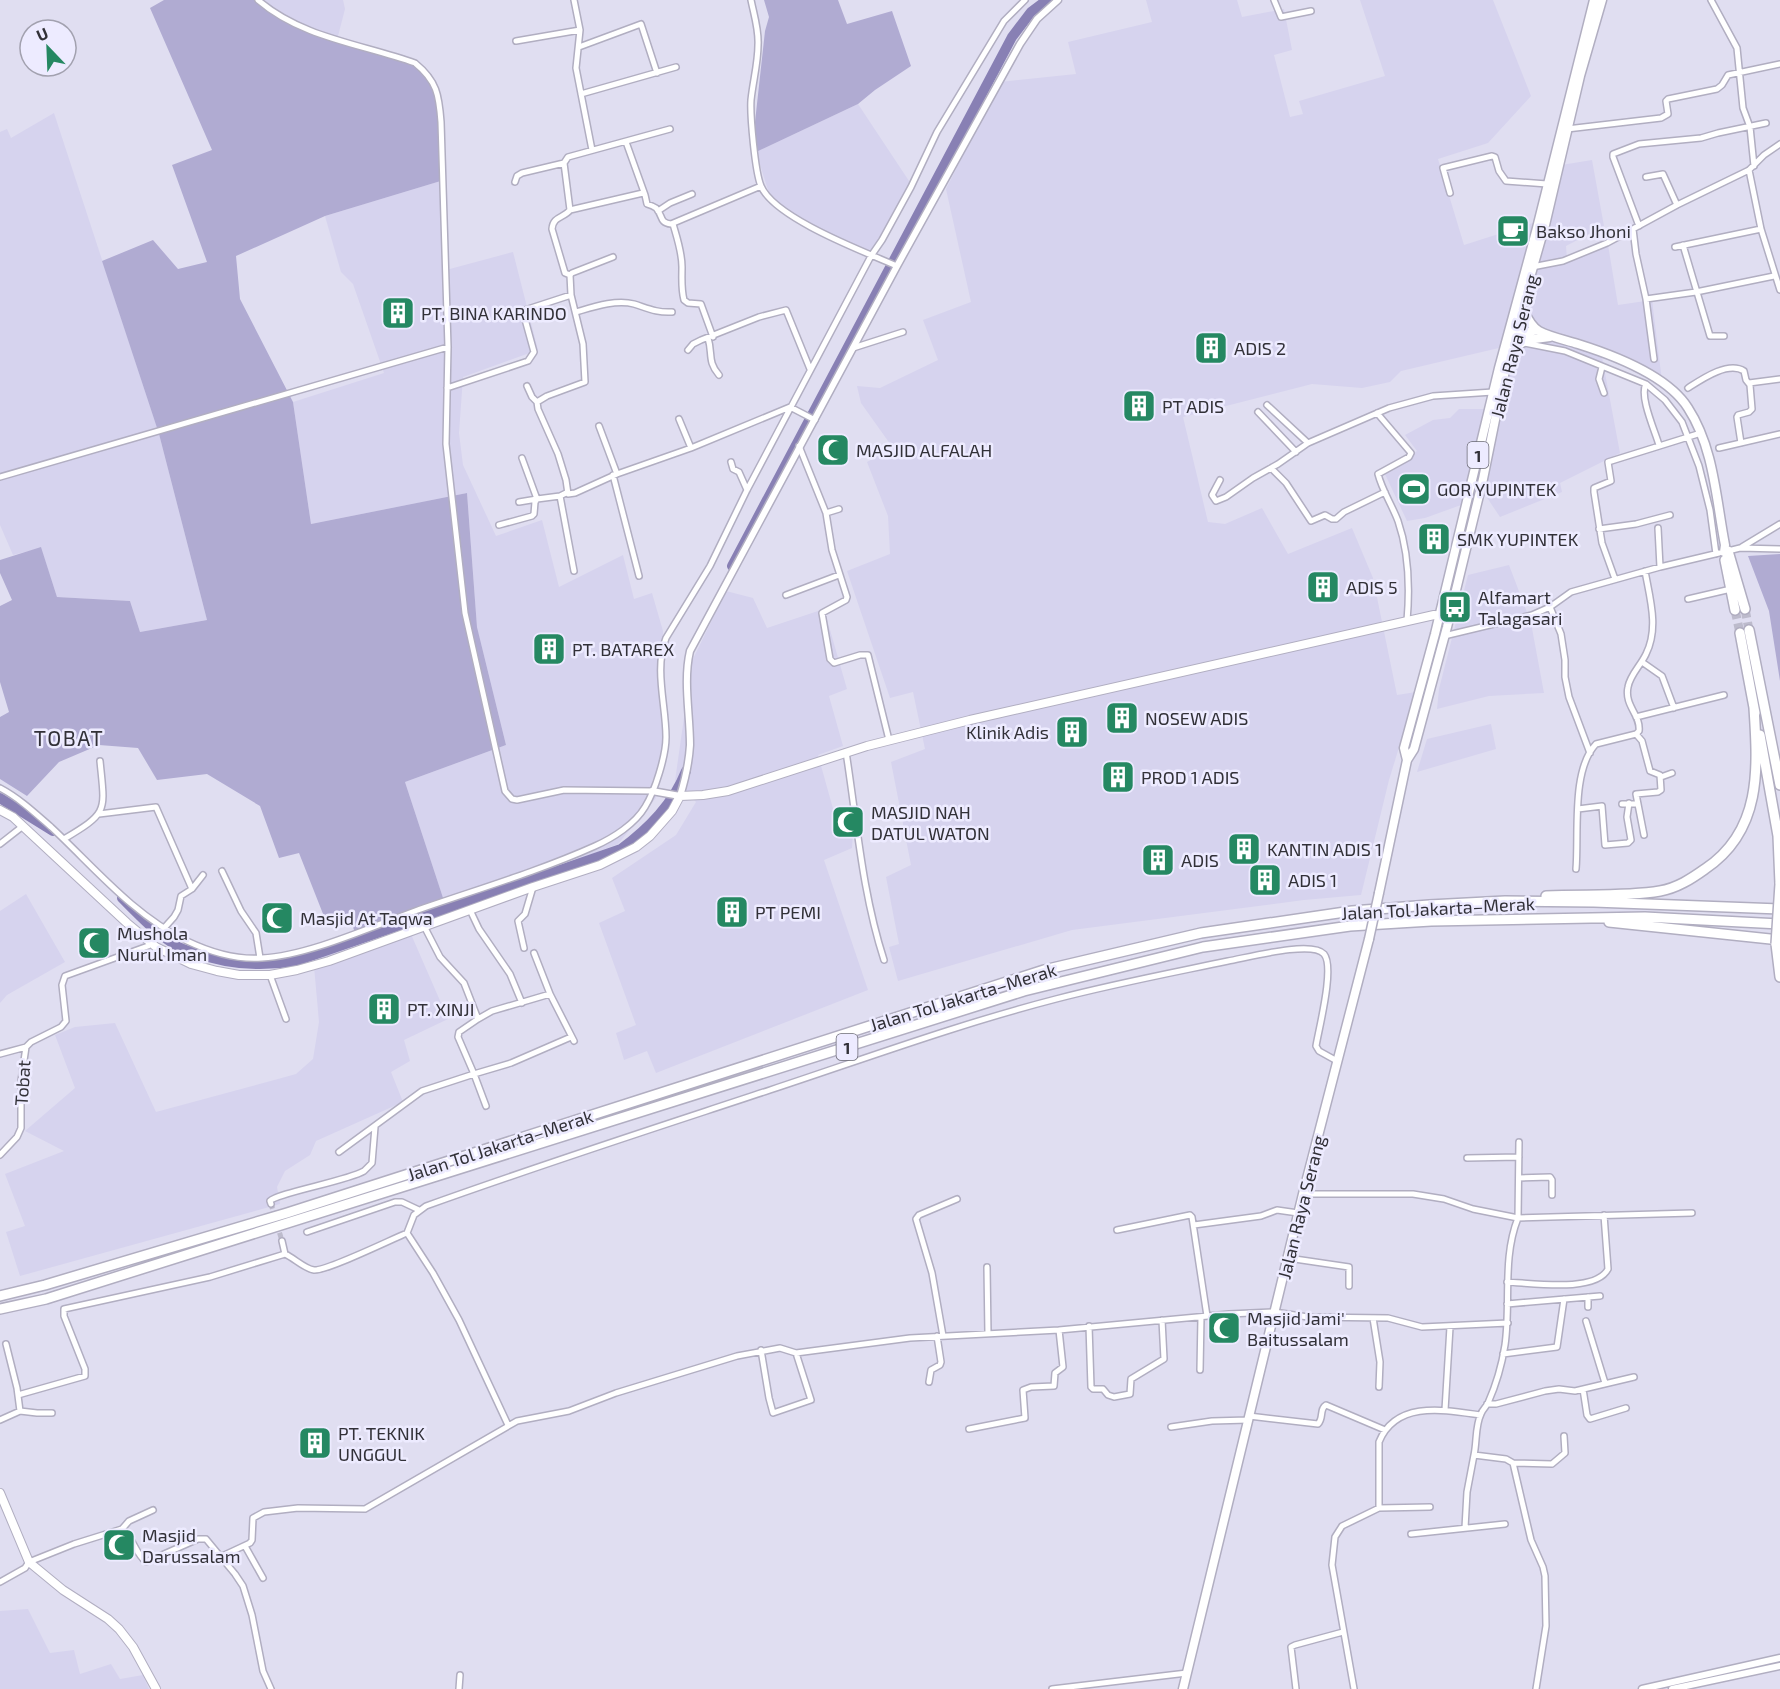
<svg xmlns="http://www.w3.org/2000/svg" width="1780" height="1689" viewBox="0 0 1780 1689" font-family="'Exo 2',sans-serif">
<rect width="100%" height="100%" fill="#e0def1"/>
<path fill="#d6d3ee" d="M261,0h82l2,9 -8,31 -67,-32z
M1146,0h91l5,17 42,-8 8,41 -18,5 16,62 13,-3 -4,-13 86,-25 -25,-76h133l38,96 -43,47 -50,16 26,86 69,-22 16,-56 43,-7 12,66 -38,20 1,13 41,-14 10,60 34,-5 10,81 -60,-24 18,96 -60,30 2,9 -62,25 -14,-21 -61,22 -18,3 -23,-49 33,-21 -12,-16 28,-15 17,-2 9,-9h31l13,-62 -102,24 -11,11 -28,6 -50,-4 -129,33 25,105 17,2 37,-16 26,46 64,-26 21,50 24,117 19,-3 -27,88 -28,115 -57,5 -232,30 -174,51 -9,-34 10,-3 -13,-67 25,-12 -20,-103 34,-13 -12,-57 -23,6 -43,-127 43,-17 -2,-38 -21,-54 26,-14 -32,-45 -4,-17 23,2 58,-28 -15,-40 48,-18 -25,-113 54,-107 76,-8 -8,-32 84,-20z
M858,104l53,80 -36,74 -97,-50 -10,-18 -12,-38z
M54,113l105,321 48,186 -67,12 -10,-31 -73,-4 -16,-49 -28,7 -13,-30v-393l7,-3 4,9z
M444,180l2,90 67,-18 25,98 -75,27 -4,56 4,32 33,71 46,-16 17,67 64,-32 11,44 18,-6 11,38 -2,46 4,79 -13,25 4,17 -38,46 -171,66 -42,-128 101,-37 -29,-118 -10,-134 -156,31 -18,-122 91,-29 -31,-89 -12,-12 -16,-56z
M1509,565l22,58 13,70 -55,3 -52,13 2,-20 29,-114z
M726,591l27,7 14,30 57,-19 23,80 -18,7 14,50 -25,9 21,75 14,3 -1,15 -28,12 44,130 -212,83 -9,-22 -23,9 -8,-27 20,-8 -37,-102 26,-12 -13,-33 64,-43 20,-33 -21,-21 17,-120z
M1491,724l5,25 -79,23 10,-33z
M26,894l39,68 -58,33 -7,8v-92z
M407,925l41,94 -44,21 6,21 -19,11 12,30 -87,39 -6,14 -25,16 -8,16 3,17 -260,72 -14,-44 19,-6 -20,-52 59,-23 -39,-20 50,-43 -20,-53 20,-8 40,-4 41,89 122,-33 18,-5 17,-15 6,-37 -6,-67 45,-13z
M28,1609l22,44 24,-3 6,24 31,-10 9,15 23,-4 6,14h-149v-78z"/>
<path fill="#b0abd2" d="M164,0h97l9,8 67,32 68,16 24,20 12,32 3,72 -119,36 -89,40 4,43 53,103 18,122 156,-31 10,134 29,118 -101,37 42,128 -89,32 -9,-27 -22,9 -28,-71 -20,5 -19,-52 -53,-32 -50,6 -19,-32 -39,-3 -40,17 -32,34 -27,-17v-62l9,-5 -9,-30v-76l12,-6 -12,-27v-13l41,-13 16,50 73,4 10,31 67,-12 -48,-186 -57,-173 51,-21 25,29 29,-7 -35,-97 40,-15 -62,-142z
M764,0h74l9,24 45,-13 19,55 -36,24 -17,14 -102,48 -1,-30 10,-91 4,-14z
M1780,554v127l-11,-70 -21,-55z"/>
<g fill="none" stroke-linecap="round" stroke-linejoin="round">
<path stroke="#8880b4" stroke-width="10" d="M732,566l280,-529 19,-25 16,-12
M0,798l53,33
M122,898c17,17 33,34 52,46 6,5 14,7 22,9 33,12 64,14 100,8l325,-112c28,-21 52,-45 65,-78"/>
<path stroke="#bdbbcc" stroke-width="5" stroke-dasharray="5 2.5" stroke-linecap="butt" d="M271,1204l11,37"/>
<path stroke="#bdbbcc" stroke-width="9" stroke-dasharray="9 4.5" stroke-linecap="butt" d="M1745,609l4,21
M1735,610l5,23"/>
<defs>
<path id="minor" d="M258,0c44,38 104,44 157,63 22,18 24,32 26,59l7,225 -2,97 19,169 40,178 7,8 5,1 47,-10 88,1
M574,0l6,30 -4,38 16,82
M751,0c3,15 8,30 7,45 0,18 -5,36 -7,55 -1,15 4,72 10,86 13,32 104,66 136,80
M1274,0l7,17 30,-6
M1711,0l26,48 6,60 7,19 4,39
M516,41l64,-11
M579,47l62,-23 16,49
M581,94l95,-27
M1567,129l94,-11 7,-4 -2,-13 2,-2 49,-10 5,-4 6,-10 52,-11
M626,142l19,53
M1749,170l12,59 19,61
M1646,177l17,-3 14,31
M515,182l2,-6 5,-3 42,-10
M1450,193l-7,-25 49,-12 3,1 4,14 7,10 41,3
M570,210l-6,-47 4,-6 102,-28
M658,211l12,-8 22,-9
M673,224c4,14 9,28 9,43 0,12 -1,21 2,33l4,3 13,1 12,33
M1639,226l-26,-69v-3l26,-10 62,-6 17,-5 48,-10
M1633,229l3,25 10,45 50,-7 78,-16
M1683,245l27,91h14
M1675,247l86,-18
M613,257l-41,16 -2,2 1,20 12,49 2,38 -38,14 -10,6 1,7 20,45 8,26 2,14 7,-1 42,-19 74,-26 99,-41 25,13
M1532,267l31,-6 44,-18 70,-38 72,-35 15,-15 16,-11
M570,275l-5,-2 -13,-44c1,-13 12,-11 18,-19l73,-17 2,2 2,9c3,1 6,2 9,4 7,7 3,15 15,16l90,-38
M1646,299l8,60
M576,312c17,-5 40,-13 58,-8 13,4 23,9 38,8
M708,338c5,16 -1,23 11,37
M1524,343l41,8 81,33 19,16 17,22 17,44 11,44 6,44
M853,348l50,-16
M688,350l5,-6 8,-4 58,-23 27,-7 24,59
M1602,367l-3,12 5,14
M1749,383l31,-4
M1646,384c-7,12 9,47 13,61
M527,386l5,11 5,5
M447,388l81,-27 6,-9 -11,-40 2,-2 46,-15
M1688,388c14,-9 40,-27 56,-17l2,9 4,5 2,24 -3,3 -11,3 -1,2 4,26
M1267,405l41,38
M1258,412l38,40
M1377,413l34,40 -2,4 -31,17c4,16 14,31 20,47 11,32 12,66 9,100
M679,419l12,29
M599,426l18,48
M799,446l27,67 6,37 15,47 -1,3 -24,13 8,46 4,4 26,-8h8l21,85
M1719,448l61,-14
M731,462l2,7 6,3 8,18
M1271,468l15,15 25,38 14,-6 7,4h4l8,-7 41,-20
M613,475l26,101
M0,477l448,-130
M1220,480l-8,15 4,6 10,-4 27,-19 25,-14 30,-21 81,-35 44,-12 60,-4
M560,496l14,75
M519,502l18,-3 -15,-41
M826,513l13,-4
M499,525l33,-9 2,-2 1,-12 2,-3 23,-3 6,-3
M1658,528l2,39
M1599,529l37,-5 34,-9
M1742,547l38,-23
M1728,551l12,-3 40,1
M1615,579l-13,-36 -8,-51v-4l17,-7 -3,-19 93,-29
M786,595l53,-20
M1688,599l43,-10
M1550,607l11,27 4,26v17l4,20 21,56
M1444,636l88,-21 18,-8 21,-15 89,-25 59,-14
M1642,662l20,14 12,32
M1636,717l88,-22
M1636,734l6,7 8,30 10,4 1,15 -3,2 -22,2 8,41
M846,752c11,70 16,140 38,208
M1661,777l11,-4
M0,788c19,10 35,25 51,39 42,39 83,89 136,114 23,11 49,19 75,17 45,-2 109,-31 153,-47 60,-21 122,-39 180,-65 18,-8 40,-22 50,-39 10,-16 21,-51 21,-70 0,-32 -12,-68 0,-99l44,-72 37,-76 124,-234 11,-16 29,-53 26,-55 67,-111 21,-21
M1622,804h16
M1578,809l24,-3 3,39 23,-2 3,-3 -4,-23 2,-14
M99,814l57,-7 36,82
M64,839c45,-27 41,-27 36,-78
M0,844l23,-18
M1576,869c3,-35 -5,-99 20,-125l40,-10 3,-3c2,-16 -15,-25 -11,-44 2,-12 13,-22 18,-33 13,-26 4,-55 -1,-83
M222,871l19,40 15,22 4,25
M470,910l9,19 31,45 12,29
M424,926l16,31 24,26 14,36 14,-8 58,-17 24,47
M524,948l-6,-27 7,-7 8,-27
M534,953l16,41
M270,975l16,44
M0,1054l26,-7
M486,1106l-12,-32 37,-11 60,-26
M1519,1142l-1,76c-16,40 -7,85 -13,127 -3,19 -9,40 -17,58 -2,4 -6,7 -7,11 -6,12 -4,28 -7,41l32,4 7,4 18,77 12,27 2,9 1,50 -10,63
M339,1152l83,-61 52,-17 -16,-37 1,-5 19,-13
M0,1155l17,-18 4,-9v-47l5,-34 5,-5 30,-15 5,-6 -4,-36 3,-9 83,-30 26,-29 4,-7 3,-14 11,-7 11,-14
M1467,1158l52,-1
M1519,1178l31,-1 2,3v15
M1303,1194h110l31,5 29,10 45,9 174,-5
M271,1204l-1,-3c7,-8 77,-20 94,-30l8,-8 3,-36
M1194,1225l67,-9 16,-6 21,3
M1117,1230l73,-15 2,2 15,99
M307,1232l88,-30h7l17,8
M282,1241l3,13
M1288,1258l61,9v19
M987,1267l1,67
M1507,1282c25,1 89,11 101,-13l-4,-54
M1588,1297v10
M1507,1304l93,-8
M1373,1318l7,44 -1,25
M1586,1321l19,62
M1089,1326l2,61 2,2h10l5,6 6,2 16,-3 1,-15 33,-20 -2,-39
M943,1336l-11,-63 -16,-54 3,-4 38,-16
M6,1344l11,44 3,23
M796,1353l114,-15 149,-8 170,-16 45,-2 34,5 80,1 34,9 86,-4
M1503,1354l54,-7 7,-48
M1200,1370l1,-53
M929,1382l2,-12 9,-5 1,-3 -4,-26
M1583,1389l4,26 3,4 36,-11
M18,1395l67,-19v-7l-21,-53v-7l146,-32 75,-23c9,4 20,15 29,16 13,1 78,-31 93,-37
M1487,1404h9l49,-13 14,-2 16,2 59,-14
M1445,1410l5,-83
M1249,1416l69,8c6,-6 1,-15 8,-19l59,25
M0,1420l20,-9 17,2h15
M508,1425l-49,-105 -26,-47 -26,-40 7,-18 12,-9c114,-41 229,-78 344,-116 94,-31 189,-66 286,-91 57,-15 115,-26 172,-38 18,-3 84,-21 96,-7 11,13 -5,74 -8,92l3,5 18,10
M1171,1427l41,-6 36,-1
M969,1429l56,-11 -2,-28 8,-3 23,-1 1,-13 8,-6 -4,-37
M1513,1463l39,1 13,-11 -1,-17
M1379,1508v-66c17,-42 66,-32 101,-27
M1465,1528l2,-36 7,-37
M122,1529l7,-8 24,-11
M1411,1534l94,-10
M245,1546l18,32
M220,1557l30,-14 2,-3 1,-22 11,-6 34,-4 67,1 152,-88 52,-10 47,-18 121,-37 43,-8 16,5 15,47 -38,13 -4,-15 -8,-48
M0,1582l25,-14 4,-6 45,-18 48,-15c11,8 13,24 24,33l52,-23h8l29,35 8,12 9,29 11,56 8,18
M459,1689l1,-14
M1052,1689l135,-16
M1296,1689l-5,-42 4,-2 48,-13
M1354,1689l-22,-124 3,-28 7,-11 37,-18 51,-1"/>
<path id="tertiary" d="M652,791l28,5c5,-16 9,-34 10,-51 0,-31 -7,-64 0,-94l207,-385 123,-222 17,-25 21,-19
M1642,1689l138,-31
M1672,1689l108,-23"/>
<path id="secondary" d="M0,810l13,7 114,106 29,24 35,17 26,7 22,4h31l27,-5 32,-9 204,-74 67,-22 36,-18 14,-11 22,-25 8,-15 23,-1 25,-4 139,-45 103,-26 464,-105 15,1
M0,1493l29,69 34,28 45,29 11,10 14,18 23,42"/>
<path id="trunk" d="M1521,305c4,8 9,21 18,26 11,6 27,9 39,13 35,11 90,32 110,64 26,40 28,91 37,137l-1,7
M1512,336l25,-6
M1509,351l18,-11 23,-3
M1407,760l-3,-12 31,-114 64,-266 38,-140 57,-228
M1379,893l28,-133 7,-11 33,-122 36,-148 26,-128 36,-126 35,-149 22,-76
M1183,1689l120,-495 66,-255"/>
<path id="motorway" d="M1728,551l17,58
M1725,560l10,50
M1749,630l31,155
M1740,633l15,80
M1760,735l18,101 2,48
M1546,896c36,-2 79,1 114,-5 17,-3 31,-12 45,-22 57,-38 53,-100 49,-161
M1609,922l171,18
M1776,944l4,33
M0,1296l45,-11 242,-72 757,-243 157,-37 151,-22 77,-6 76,-4 89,1 186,7
M0,1309l46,-10 978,-308 179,-44 147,-21 81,-5 214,-4 135,7"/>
</defs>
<use href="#minor" stroke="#b1aec1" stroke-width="8"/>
<use href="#tertiary" stroke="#b1aec1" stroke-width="9"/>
<use href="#secondary" stroke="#b1aec1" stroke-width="10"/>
<use href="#trunk" stroke="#b1aec1" stroke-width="11"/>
<use href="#motorway" stroke="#b1aec1" stroke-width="12"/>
<use href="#minor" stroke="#fff" stroke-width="5"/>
<use href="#tertiary" stroke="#fff" stroke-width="6"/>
<use href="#secondary" stroke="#fff" stroke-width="8"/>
<use href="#trunk" stroke="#fff" stroke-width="8"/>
<use href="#motorway" stroke="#fff" stroke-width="9"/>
<defs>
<path id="trunk-bridge" d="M1369,939l10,-46"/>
<path id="motorway-bridge" d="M1776,944l4,-60"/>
</defs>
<use href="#trunk-bridge" stroke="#b1aec1" stroke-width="11" stroke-linecap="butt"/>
<use href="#motorway-bridge" stroke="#b1aec1" stroke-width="12" stroke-linecap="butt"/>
<use href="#trunk-bridge" stroke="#fff" stroke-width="8"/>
<use href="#motorway-bridge" stroke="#fff" stroke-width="9"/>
</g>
<defs>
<symbol id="cafe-square" viewBox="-11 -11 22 22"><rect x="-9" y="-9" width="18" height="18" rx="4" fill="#258862" stroke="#edebff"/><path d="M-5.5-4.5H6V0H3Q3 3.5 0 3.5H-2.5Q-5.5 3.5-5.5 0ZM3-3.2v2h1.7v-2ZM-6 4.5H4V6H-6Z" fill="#fff"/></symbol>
<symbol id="building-square" viewBox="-11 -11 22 22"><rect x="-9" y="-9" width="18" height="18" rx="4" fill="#258862" stroke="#edebff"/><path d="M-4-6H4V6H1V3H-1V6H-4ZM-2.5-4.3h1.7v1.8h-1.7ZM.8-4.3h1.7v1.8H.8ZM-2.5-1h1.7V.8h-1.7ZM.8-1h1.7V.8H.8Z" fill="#fff"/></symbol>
<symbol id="mosque-square" viewBox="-11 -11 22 22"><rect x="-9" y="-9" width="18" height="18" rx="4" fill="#258862" stroke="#edebff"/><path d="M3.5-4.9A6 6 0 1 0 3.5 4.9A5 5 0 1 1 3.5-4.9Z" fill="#fff"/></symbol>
<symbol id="stadium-square" viewBox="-11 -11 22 22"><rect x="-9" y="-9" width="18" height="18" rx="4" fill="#258862" stroke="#edebff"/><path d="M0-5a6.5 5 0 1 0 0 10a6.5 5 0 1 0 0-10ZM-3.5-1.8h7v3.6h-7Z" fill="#fff"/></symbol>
<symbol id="bus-square" viewBox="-11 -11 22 22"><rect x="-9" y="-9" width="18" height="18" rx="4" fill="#258862" stroke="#edebff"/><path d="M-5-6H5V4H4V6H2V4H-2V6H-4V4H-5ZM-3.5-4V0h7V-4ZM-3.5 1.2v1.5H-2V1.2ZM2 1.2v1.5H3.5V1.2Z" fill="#fff"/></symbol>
</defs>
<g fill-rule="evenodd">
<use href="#cafe-square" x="1494" y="212" width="38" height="38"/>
<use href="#building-square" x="379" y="294" width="38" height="38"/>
<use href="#building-square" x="1192" y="329" width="38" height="38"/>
<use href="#building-square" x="1120" y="387" width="38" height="38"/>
<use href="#mosque-square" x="814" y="431" width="38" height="38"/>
<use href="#stadium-square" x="1395" y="470" width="38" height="38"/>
<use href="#building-square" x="1415" y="520" width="38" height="38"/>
<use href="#building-square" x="1304" y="568" width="38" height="38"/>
<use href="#bus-square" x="1436" y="588" width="38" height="38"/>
<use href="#building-square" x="530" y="630" width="38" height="38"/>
<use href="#building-square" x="1103" y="699" width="38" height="38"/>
<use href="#building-square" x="1053" y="713" width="38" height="38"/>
<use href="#building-square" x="1099" y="758" width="38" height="38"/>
<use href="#mosque-square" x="829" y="803" width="38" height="38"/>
<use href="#building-square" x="1225" y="830" width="38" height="38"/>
<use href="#building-square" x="1139" y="841" width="38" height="38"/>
<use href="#building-square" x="1246" y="861" width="38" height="38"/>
<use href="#building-square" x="713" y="893" width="38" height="38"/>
<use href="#mosque-square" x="258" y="899" width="38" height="38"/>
<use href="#mosque-square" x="75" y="924" width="38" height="38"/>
<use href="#building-square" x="365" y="990" width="38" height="38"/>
<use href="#mosque-square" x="1205" y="1309" width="38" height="38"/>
<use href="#building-square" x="296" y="1424" width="38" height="38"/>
<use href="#mosque-square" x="100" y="1526" width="38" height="38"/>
</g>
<g text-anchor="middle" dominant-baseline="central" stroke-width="5" stroke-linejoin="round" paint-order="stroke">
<g fill="#edebff" stroke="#6a6974" stroke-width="1.5">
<rect x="1467.5" y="442" width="21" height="26" rx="4.5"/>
<rect x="836.5" y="1034" width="21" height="26" rx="4.5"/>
</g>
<g font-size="16" font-weight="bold" fill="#323138">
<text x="1478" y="455">1</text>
<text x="847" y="1047">1</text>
</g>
<g font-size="18" fill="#323138" stroke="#edebff" text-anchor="start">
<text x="1536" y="231">Bakso Jhoni</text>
<text x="421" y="313">PT, BINA KARINDO</text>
<text x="1234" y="348">ADIS 2</text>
<text x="1162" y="406">PT ADIS</text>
<text x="856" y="450">MASJID ALFALAH</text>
<text x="1437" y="489">GOR YUPINTEK</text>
<text x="1457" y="539">SMK YUPINTEK</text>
<text x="1346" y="587">ADIS 5</text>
<text x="1478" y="597">Alfamart<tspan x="1478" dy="21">Talagasari</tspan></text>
<text x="572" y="649">PT. BATAREX</text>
<text x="1145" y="718">NOSEW ADIS</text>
<text x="1049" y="732" text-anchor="end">Klinik Adis</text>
<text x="1141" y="777">PROD 1 ADIS</text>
<text x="871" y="812">MASJID NAH<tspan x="871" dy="21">DATUL WATON</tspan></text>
<text x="1267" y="849">KANTIN ADIS 1</text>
<text x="1181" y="860">ADIS</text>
<text x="1288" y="880">ADIS 1</text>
<text x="755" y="912">PT PEMI</text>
<text x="300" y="918">Masjid At Taqwa</text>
<text x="117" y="933">Mushola<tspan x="117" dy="21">Nurul Iman</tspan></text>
<text x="407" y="1009">PT. XINJI</text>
<text x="1247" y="1318">Masjid Jami'<tspan x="1247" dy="21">Baitussalam</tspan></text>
<text x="338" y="1433">PT. TEKNIK<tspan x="338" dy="21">UNGGUL</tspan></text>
<text x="142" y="1535">Masjid<tspan x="142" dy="21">Darussalam</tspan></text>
</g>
<g font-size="18" fill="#323138" stroke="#edebff">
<text transform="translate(1514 346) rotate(-76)">Jalan Raya Serang</text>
<text transform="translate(1438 908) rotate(-3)">Jalan Tol Jakarta–Merak</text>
<text transform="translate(963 997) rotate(-17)">Jalan Tol Jakarta–Merak</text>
<text transform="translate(22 1083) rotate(-86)">Tobat</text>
<text transform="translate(500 1145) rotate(-18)">Jalan Tol Jakarta–Merak</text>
<text transform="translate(1301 1207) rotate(-76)">Jalan Raya Serang</text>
</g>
<g font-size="21" letter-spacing="1.5" fill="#323138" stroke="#edebff">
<text x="69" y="737">TOBAT</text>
</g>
</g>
<g transform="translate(48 48) rotate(337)"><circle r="28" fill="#edebff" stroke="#a2a1af" stroke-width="1.5"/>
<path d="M0-4.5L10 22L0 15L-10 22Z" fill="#258862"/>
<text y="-9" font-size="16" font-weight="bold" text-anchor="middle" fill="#323138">U</text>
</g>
</svg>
